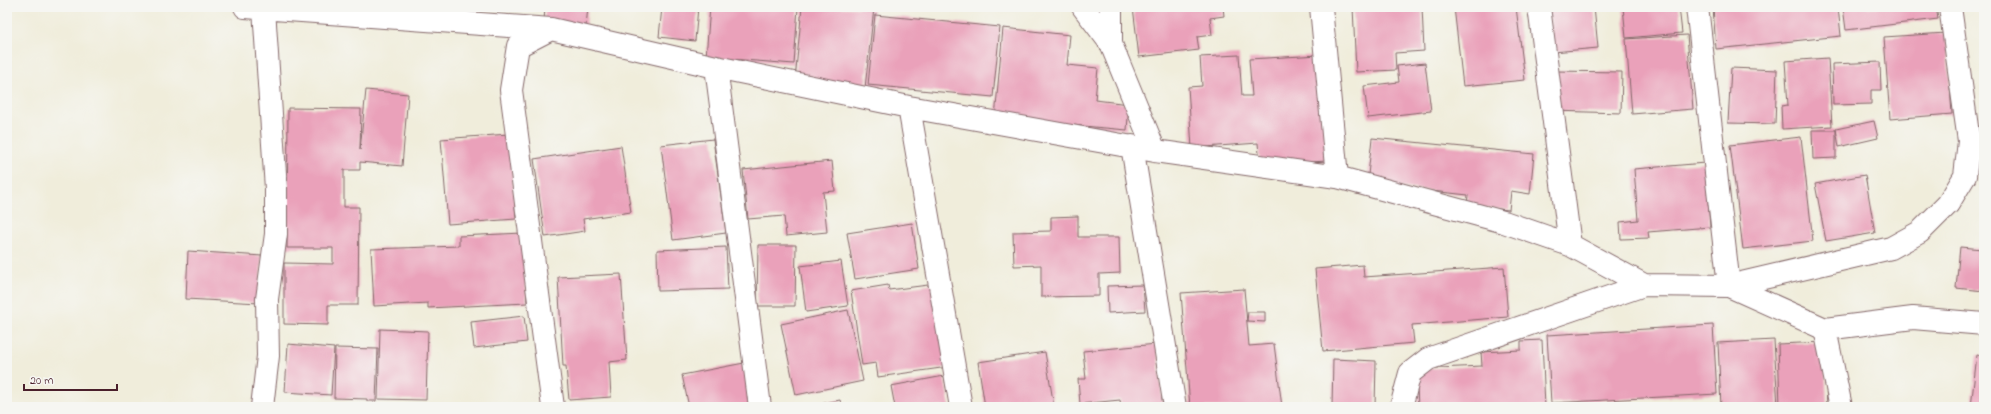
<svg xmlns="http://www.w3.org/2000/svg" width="1991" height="414" viewBox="0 0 1991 414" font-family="'Indie Flower',sans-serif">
<rect width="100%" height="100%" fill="#f6f6f2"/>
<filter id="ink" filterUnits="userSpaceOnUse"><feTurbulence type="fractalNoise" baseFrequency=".025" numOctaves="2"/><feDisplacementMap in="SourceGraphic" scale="8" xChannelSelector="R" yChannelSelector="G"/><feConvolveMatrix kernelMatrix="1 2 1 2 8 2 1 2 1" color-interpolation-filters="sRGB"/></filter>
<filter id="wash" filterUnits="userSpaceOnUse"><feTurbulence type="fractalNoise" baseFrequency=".012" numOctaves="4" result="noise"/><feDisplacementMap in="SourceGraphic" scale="16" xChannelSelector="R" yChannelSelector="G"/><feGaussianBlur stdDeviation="0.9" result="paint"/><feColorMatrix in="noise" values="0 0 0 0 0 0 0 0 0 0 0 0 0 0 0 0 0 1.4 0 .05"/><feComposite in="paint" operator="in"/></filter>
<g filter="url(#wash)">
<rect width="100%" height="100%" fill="#f0eddb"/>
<g id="blocks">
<path fill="#eaa1ba" d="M475,7h11v2z
M545,7h43l-2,19 -42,-5z
M662,7h36l-3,34 -36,-4z
M710,7h88l-4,57 -88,-7z
M802,7l72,1 -9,80 -70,-8z
M1133,7h90l1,9 -14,2 2,17 -15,2 2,13 -60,7z
M1353,7h69l2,44 -29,2 1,17 -40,2z
M1454,7h62l9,73 -62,6z
M1548,7h46l4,41 -45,4z
M1623,7h56l3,26 -56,5z
M1713,7h125l3,29 -125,13z
M1843,7h93l2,12 -92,11z
M875,15l125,12 -7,70 -125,-12z
M1003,28l67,7 -3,30 31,3 -3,32 34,4 -2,26 -132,-12z
M1946,33l6,81 -62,5 -6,-82z
M1687,35l6,74 -61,5 -6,-75z
M1239,55l3,41h10l-3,-37 71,-4 7,106 -67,4 -2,-22 -66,5 -4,-61 14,-1 -2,-29z
M1828,58l4,68 -50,3 -1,-23 7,-1 -3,-44z
M1880,62l1,28h-10v14l-38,1 -1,-41z
M1425,63l6,48 -63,7 -4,-32 35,-4 -2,-16z
M1731,68l46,2 -2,54 -47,-1z
M1555,71l67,1 -1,41 -68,-2z
M366,90l42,4 -6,72 -42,-4v8h-16v37h15l-1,98h-30v20l-44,-1v-61l49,1v-16h-46l1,-140 73,1 -1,41z
M1874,121l4,17 -39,9 -3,-18z
M1812,130h24v28l-23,1z
M509,134l7,85 -68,5 -7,-85z
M1801,137l12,104 -70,8 -13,-104z
M1372,138l162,16 -4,40 -19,-3 -2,19 -42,-4 1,-11 -101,-11z
M713,139l13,94 -53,7 -12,-95z
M621,146l10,66 -48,7 2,12 -40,6 -11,-78z
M832,161l3,30 -12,1 4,40 -41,4 -2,-20 -36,3 -5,-49z
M1705,163l5,64 -62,5 1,6 -28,1 -1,-17 18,-2 -4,-51z
M1865,175l10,58 -49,8 -11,-57z
M1078,216v21h41l1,36 -21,1v22l-58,1v-32l-27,1 -1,-34 38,-1v-14z
M912,223l7,46 -64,10 -8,-46z
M523,233l4,70 -99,5v-5l-54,3 -3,-57 88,-3v-10z
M1983,236l1,55 -28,-3 4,-41 22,2z
M758,245h38l-1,61h-38z
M726,247l2,42 -70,2 -1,-41z
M188,251l74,5 -3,47 -73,-4z
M841,261l7,45 -42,6 -6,-46z
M1363,265l1,12 140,-10 4,50 -96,8 2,18 -91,8 -8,-82z
M621,274l6,86 -18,2 2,35 -42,3 -3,-34h-3l-5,-89z
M936,284l12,83 -70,10 -2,-14 -14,2 -11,-74 37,-6 1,5z
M1143,285l2,26 -37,2 -1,-27z
M1244,289l5,57 25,-2 8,63h-92l-9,-114z
M848,310l15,71 -67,14 -15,-71z
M1248,312h17v10l-18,-1z
M524,316l3,26 -53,6 -3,-26z
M1713,325l4,69 -166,9 -4,-68z
M380,329l48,2 -2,69 -48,-1z
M1542,340l3,67h-127l-2,-38 66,-3 -1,-14 40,-2v-9z
M1774,340l4,67h-57l-3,-64z
M1824,342l3,65h-47l-2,-63z
M288,344l46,4 -3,47 -46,-3z
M1157,344l6,63h-42l-1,-7 -40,4 -2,-25h8l-3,-28z
M335,348l43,1 -2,52h-9v-2l-33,-1z
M1045,352l9,55h-69l-7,-45z
M1977,355l7,1v51h-13z
M1333,359l43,2 -1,46h-43z
M744,363l8,44h-63l-7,-32z
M944,376l6,31h-55l-4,-21z
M840,400l2,7h-32v-1z"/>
</g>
</g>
<g filter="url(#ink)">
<use href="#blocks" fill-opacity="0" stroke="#846769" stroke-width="1"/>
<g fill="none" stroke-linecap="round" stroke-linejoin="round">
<defs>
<path id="minor" d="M245,7l306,22
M1083,7l28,37 44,107
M1111,7v37
M1321,7l16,170
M1539,7l31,238
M1697,7l32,279 162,-38 29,-16 28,-28 17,-28 4,-35 -19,-134
M716,67l44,340
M909,107l52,300
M1132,146l43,261
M1825,329l16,78
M262,407l6,-51 -1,-57 9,-65v-45l-12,-180
M553,407l-42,-317 7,-44 33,-17 165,38 193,40 246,44 182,26 167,45 66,23 74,40
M1401,407l9,-34 18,-14 216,-74 85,1 96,43 88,-11 71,6"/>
</defs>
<use href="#minor" stroke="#846769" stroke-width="24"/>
<use href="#minor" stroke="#fff" stroke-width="22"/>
</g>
</g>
<rect width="1991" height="414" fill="none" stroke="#f6f6f2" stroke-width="24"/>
<path d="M24 384v6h93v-6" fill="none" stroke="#4a1f2b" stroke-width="2"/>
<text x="30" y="384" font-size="12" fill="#4a1f2b" stroke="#f6f6f2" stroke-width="3" paint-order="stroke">20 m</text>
</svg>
